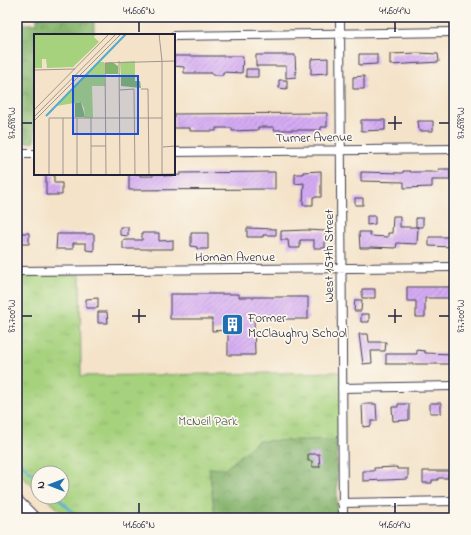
<svg xmlns="http://www.w3.org/2000/svg" width="471" height="535" viewBox="0 0 471 535" font-family="'Indie Flower',sans-serif">
<defs>
<pattern id="forest-crowns" width="20" height="18" patternUnits="userSpaceOnUse"><rect width="20" height="18" fill="#84b36c"/><path d="M2 6a3 3 0 1 1 6 0M12 15a3 3 0 1 1 6 0" fill="none" stroke="#6c915a"/></pattern>
<pattern id="park-tufts" width="24" height="20" patternUnits="userSpaceOnUse"><rect width="24" height="20" fill="#a6d17d"/><path d="M3 7l-1-3M5 7V3M7 7l1-3M15 17l-1-3M17 17v-4M19 17l1-3" fill="none" stroke="#8fb36d"/></pattern>
<pattern id="building-hatch" width="6" height="6" patternUnits="userSpaceOnUse"><rect width="6" height="6" fill="#d5acf4"/><path d="M-1 1l2-2M0 6l6-6M5 7l2-2" fill="none" stroke="#ac8cc7"/></pattern>
</defs>
<rect width="100%" height="100%" fill="#fbf7ec"/>
<filter id="ink" filterUnits="userSpaceOnUse"><feTurbulence type="fractalNoise" baseFrequency=".025" numOctaves="2"/><feDisplacementMap in="SourceGraphic" scale="8" xChannelSelector="R" yChannelSelector="G"/><feConvolveMatrix kernelMatrix="1 2 1 2 8 2 1 2 1" color-interpolation-filters="sRGB"/></filter>
<filter id="wash" filterUnits="userSpaceOnUse"><feTurbulence type="fractalNoise" baseFrequency=".012" numOctaves="4" result="noise"/><feDisplacementMap in="SourceGraphic" scale="16" xChannelSelector="R" yChannelSelector="G"/><feGaussianBlur stdDeviation="0.9" result="paint"/><feColorMatrix in="noise" values="0 0 0 0 0 0 0 0 0 0 0 0 0 0 0 0 0 1.4 0 .05"/><feComposite in="paint" operator="in"/></filter>
<g filter="url(#wash)">
<rect width="100%" height="100%" fill="#f4e3c9"/>
<path fill="url(#forest-crowns)" stroke="#536a54" d="M37,17h57v18h-59v107l-18,1v-119h20z
M337,439v79l-122,-2 -6,-48h16l33,-27z"/>
<path fill="url(#park-tufts)" stroke="#647a5c" d="M17,275h63l1,101 261,-4v67l-84,2 -33,28 -16,-1 6,50h-147l-23,-21h17v-24h-24v18l-21,-19z"/>
<g fill="none" stroke-linecap="round" stroke-linejoin="round">
<path stroke="#53abd0" stroke-width="2.5" d="M17,460l21,19
M57,497l22,21"/>
</g>
<g id="blocks">
<path fill="url(#building-hatch)" d="M419,53l19,1 1,8 -49,3v-11z
M359,54h18v10l-18,1z
M256,55h39l1,22 -10,1v-12h-30z
M174,56h69l-1,17 -19,-1v3h-11v-2h-28v-6l-10,-1z
M328,58v15l-17,1v-15z
M246,69h12v8h-12z
M364,76v13h-11v-12z
M279,80h8v9l-8,-1z
M327,113v14h-6v3h-47v-3h-16v3l-26,1v-3h-16v3h-26v-3h-16v-14z
M361,120h24v10l-24,1z
M418,121h15v10h-14z
M438,169h12v11h-18v7l-28,1v-6l-43,-1v-9l42,1v-2h7v1h29z
M321,171v26h-8v8h-10l1,-22 -9,1v-10h8v-2z
M275,172v17l-146,1v-16h11v2h13v-2h11v2l16,-1v-2z
M46,174h8v9h8v12h-16z
M355,198h8v7h-8z
M367,216h8v8l-8,1z
M393,216h7v11h18l-1,17 -20,-1 -1,5 -26,-1v1h-10l-1,-16h11v4l18,1v-4h4z
M416,218h7v9h-7z
M120,227h8v9l-8,-1z
M247,228l29,1v6h-13v2h-16z
M307,230l18,1v17h-11v-8h-14v8h-11l-1,-8h-7v-9z
M17,233h12v11h-12z
M142,233h17v8l14,-1v9h-50v-9h19z
M191,233h17v16h-11v-2l-6,-1z
M57,234h37v17l-8,-1v-7h-13v6h-17z
M429,237h25v10l-25,-1z
M407,287h47v11h-29v19h-9v-16h-9z
M362,289h13v9h-13z
M170,294h69v3h69v22h-54l1,36h-27v-25l-16,1v-12h-42z
M98,298v10h-12v-9z
M355,300h7l-1,11h-7z
M98,312h9l1,11h-10z
M361,314h8v8h-8z
M359,334h9l1,8h17l-1,9h-14l1,12 -9,1z
M417,350l8,1v2l29,1v10h-68v-10h31z
M430,403h11v10h-11z
M362,404h14l1,17h-6v5l-8,1z
M398,404h11v16l-16,1 -1,-14h6z
M308,454h11l1,13h-8v-6h-4z
M397,467v2h11v10l-45,2v-10h11v-3z
M423,471h31v7h-16v2h-6v3h-9z"/>
</g>
</g>
<g filter="url(#ink)">
<use href="#blocks" fill-opacity="0" stroke="#423f50" stroke-width="1"/>
<g fill="none" stroke-linecap="round" stroke-linejoin="round">
<defs>
<path id="street" d="M340,17l3,501
M174,36l280,-4
M174,152l280,-3
M17,154h18
M17,271l437,-4
M342,388l112,-2
M342,503l112,-2"/>
<path id="highway" d="M17,503l15,15"/>
</defs>
<use href="#street" stroke="#423f50" stroke-width="10"/>
<use href="#highway" stroke="#423f50" stroke-width="16"/>
<use href="#street" stroke="#fff" stroke-width="8"/>
<use href="#highway" stroke="#fff" stroke-width="14"/>
</g>
</g>
<path fill="none" stroke="#22223b" stroke-width="1.5" d="M139,22v10M395,22v10M395,116v14M22,123h10M388,123h14M439,123h10M139,309v14M395,309v14M22,316h10M132,316h14M388,316h14M439,316h10M139,503v10M395,503v10"/>
<defs>
<symbol id="building-square" viewBox="-11 -11 22 22"><rect x="-9" y="-9" width="18" height="18" rx="4" fill="#1f6fb2" stroke="#fbf7ec"/><path d="M-4-6H4V6H1V3H-1V6H-4ZM-2.5-4.3h1.7v1.8h-1.7ZM.8-4.3h1.7v1.8H.8ZM-2.5-1h1.7V.8h-1.7ZM.8-1h1.7V.8H.8Z" fill="#fff"/></symbol>
</defs>
<g fill-rule="evenodd">
<use href="#building-square" x="220" y="312" width="25" height="25"/>
</g>
<g text-anchor="middle" dominant-baseline="central" stroke-width="3.5" stroke-linejoin="round" paint-order="stroke">
<g font-size="13" fill="#22223b" stroke="#fbf7ec">
<text transform="translate(314 138) rotate(-1)">Turner Avenue</text>
<text transform="translate(329 256) rotate(-90)">West 157th Street</text>
<text x="235" y="257">Homan Avenue</text>
</g>
<g font-size="13" fill="#22223b" stroke="#fbf7ec" text-anchor="start">
<text x="248" y="318">Former<tspan x="248" dy="15">McClaughry School</tspan></text>
</g>
<g font-size="13" fill="#4a574f" stroke="#fbf7ec">
<text x="208" y="421">McNeil Park</text>
</g>
</g>
<g transform="translate(34 34)">
<rect width="141" height="141" fill="#f4e3c9"/>
<path d="M101,27v15l-14,1 -1,-15z" fill="#a6d17d"/>
<path d="M78,28l6,4v8h-13v-11zM101,42v5h5l1,7 -20,-2v-9zM47,68l4,15h-10v-14z" fill="#84b36c"/>
<path d="M0,0h62l-2,3 5,5 -26,25 -26,1 -1,-9h-4v9h-8zM64,28h6l1,24h-13l1,32h-8l-1,-10 -3,-6 -25,4z" fill="#a6d17d"/>
<path fill="none" stroke="#53abd0" stroke-width="2" d="M12,82l80,-82"/>
<path fill="none" stroke="#a09690" stroke-width="1" d="M125,0l3,27v114M85,27l1,114M0,36l41,-1M107,55h7l1,85M86,56l14,-1 1,86M0,76l75,-76M0,83l82,-83M29,84v57M43,84v57M57,84v57M0,87l87,-87M57,112h15M129,113l12,-1M15,141v-57h113M72,141l-1,-112 70,-2M101,141l40,-1"/>
<path fill="#1d4ed8" fill-opacity="0.15" stroke="#1d4ed8" stroke-width="2" d="M39,42h65v58h-65z"/>
<rect width="141" height="141" fill="none" stroke="#22223b" stroke-width="2"/>
</g>
<rect width="471" height="535" fill="none" stroke="#fbf7ec" stroke-width="44"/>
<g transform="translate(50 485) rotate(270)"><circle r="19" fill="#fbf7ec" stroke="#a4a2a5"/>
<path d="M0-3L7 15L0 10L-7 15Z" fill="#1f6fb2"/>
<text y="-6" font-size="11" font-weight="bold" text-anchor="middle" fill="#22223b">N</text>
</g>
<rect x="22" y="22" width="427" height="491" fill="none" stroke="#22223b" stroke-width="1.5"/>
<g font-size="10" text-anchor="middle" fill="#22223b">
<text x="139" y="14">41.606°N</text>
<text x="395" y="14">41.604°N</text>
<text transform="translate(460 123) rotate(-90)" y="4">87.698°W</text>
<text transform="translate(11 123) rotate(-90)" y="4">87.698°W</text>
<text transform="translate(460 316) rotate(-90)" y="4">87.700°W</text>
<text transform="translate(11 316) rotate(-90)" y="4">87.700°W</text>
<text x="139" y="528">41.606°N</text>
<text x="395" y="528">41.604°N</text>
</g>
</svg>
